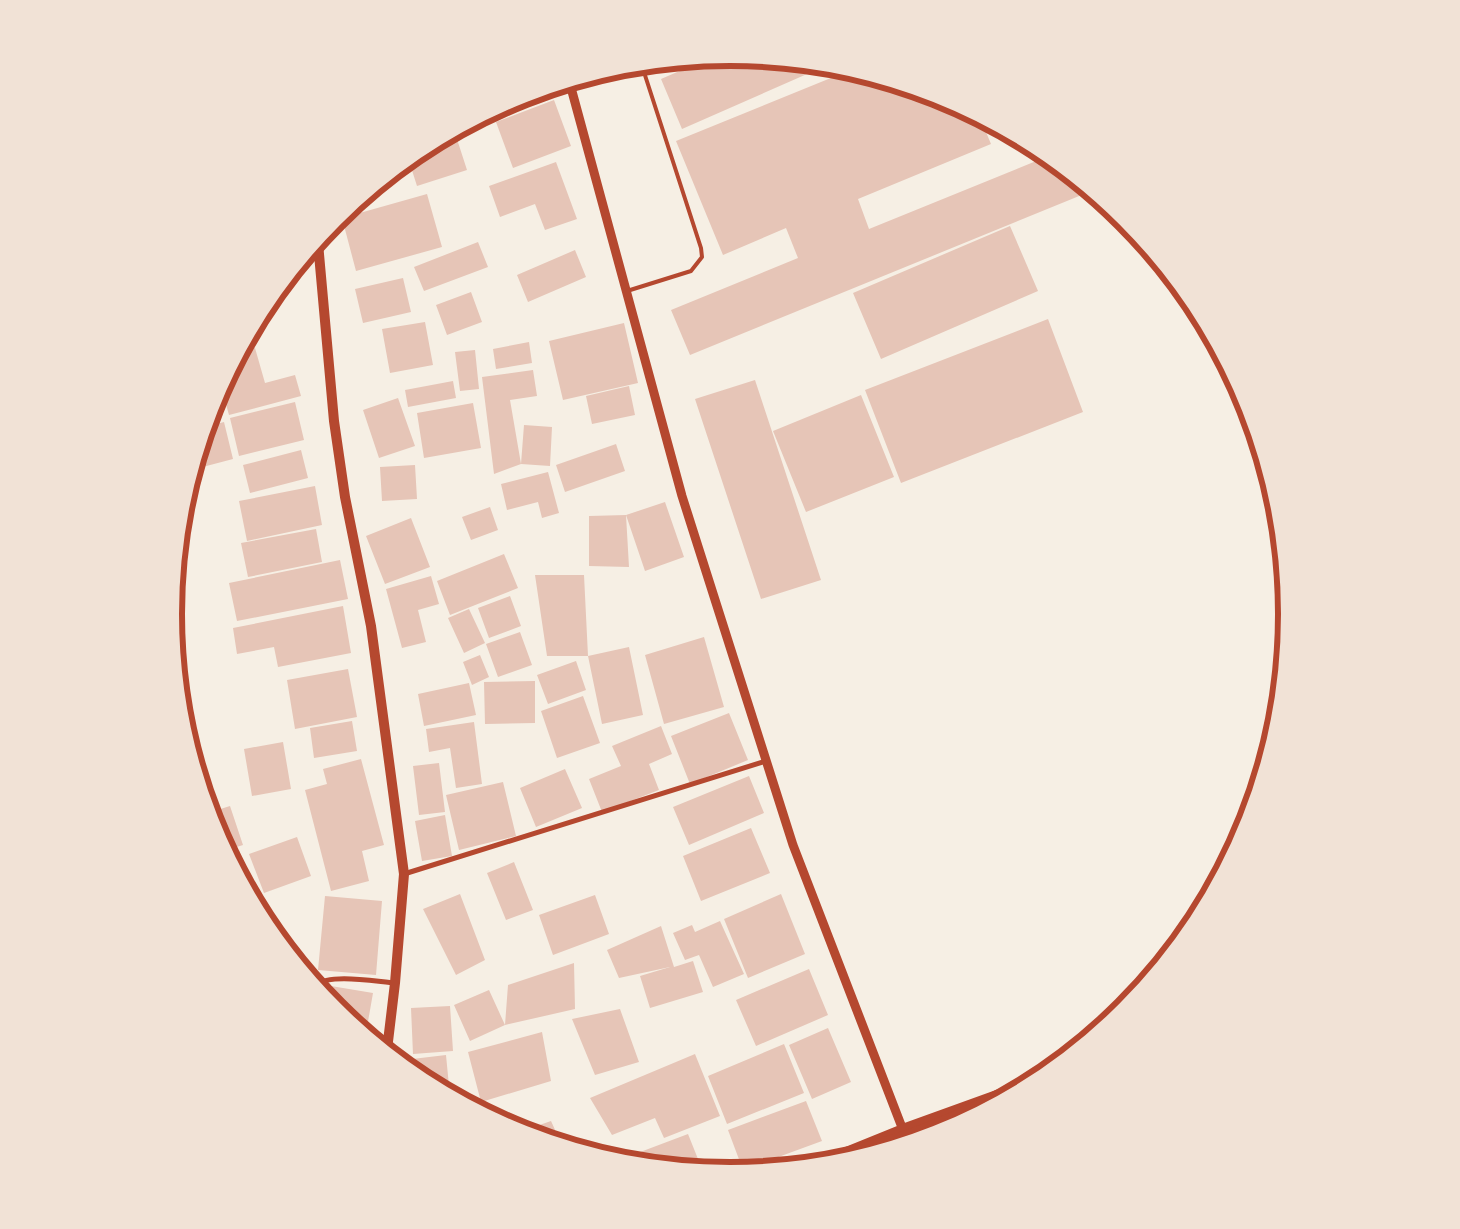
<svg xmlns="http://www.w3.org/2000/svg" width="1460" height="1229" viewBox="0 0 1460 1229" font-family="Bitter,serif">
<rect width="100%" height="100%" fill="#f6efe4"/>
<path fill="#e6c5b7" d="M730,58l93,9 -141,62 -21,-50 44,-19z
M848,71l95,29 38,20 10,24 -133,55 11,30 177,-72 43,35 -399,163 -19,-45 127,-52 -12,-30 -63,27 -47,-114z
M554,100l17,46 -58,22 -17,-46z
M455,133l12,37 -50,16 -8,-25 12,-10z
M556,162l21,57 -32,11 -10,-26 -35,13 -11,-31z
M427,194l15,53 -86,24 -14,-53z
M1010,226l28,65 -157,68 -28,-66z
M478,242l10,25 -64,24 -10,-24z
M575,250l11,27 -58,25 -11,-27z
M403,278l8,34 -48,11 -8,-34z
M471,292l11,30 -35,13 -11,-30z
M1048,319l35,93 -182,71 -36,-93z
M425,322l8,43 -43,8 -8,-44z
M624,323l14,60 -75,17 -14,-59z
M251,334l14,49 30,-8 6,21 -72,19 -7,-25z
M529,342l3,21 -36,6 -3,-20z
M475,350l4,39 -19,2 -5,-39z
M533,370l4,26 -27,4 11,64 -27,10 -12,-97z
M755,380l66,200 -60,19 -66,-200z
M453,381l3,17 -48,9 -3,-17z
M629,386l6,29 -43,9 -6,-28z
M861,395l33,82 -88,35 -33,-81z
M398,398l17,48 -36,12 -16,-48z
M295,402l9,38 -65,16 -9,-38z
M473,403l8,45 -57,10 -7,-45z
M224,422l9,37 -38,10 13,-43z
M524,425l28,2 -2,39 -29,-2z
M616,444l9,27 -60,21 -9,-27z
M301,450l7,28 -58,15 -7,-28z
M415,465l2,34 -35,2 -2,-34z
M548,472l11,41 -17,5 -4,-16 -31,8 -6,-26z
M315,486l7,39 -75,16 -8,-40z
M665,502l19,55 -39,14 -19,-56z
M490,507l8,23 -27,10 -9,-23z
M626,515l3,52 -40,-1v-50z
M411,518l19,49 -45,17 -19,-48z
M316,529l6,33 -74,15 -7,-34z
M504,554l14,34 -68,27 -13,-34z
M340,560l8,39 -111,22 -8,-38z
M535,575h49l4,81h-41z
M431,576l8,28 -21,6 8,32 -24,6 -16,-59z
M510,596l11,30 -32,12 -11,-30z
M343,606l8,47 -73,14 -4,-20 -37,7 -4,-26z
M469,609l16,34 -21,10 -16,-35z
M520,632l12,33 -34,12 -12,-33z
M704,637l20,70 -60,17 -19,-69z
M629,647l14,68 -41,9 -14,-68z
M480,655l9,22 -17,8 -9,-23z
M576,661l10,29 -38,14 -11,-29z
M348,669l9,48 -62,12 -8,-49z
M535,681v42l-50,1 -1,-42z
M469,683l7,32 -52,11 -6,-32z
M583,696l17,47 -43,15 -16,-47z
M729,713l19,47 -58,24 -19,-48z
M352,721l5,30 -43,7 -4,-30z
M474,722l8,62 -26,4 -6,-40 -21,4 -3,-23z
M661,726l11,28 -23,10 10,26 -57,22 -13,-33 32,-13 -9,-20z
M283,742l8,47 -39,7 -8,-47z
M361,759l23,86 -22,6 7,30 -38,10 -26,-101 22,-6 -4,-15z
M439,763l6,49 -26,3 -6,-49z
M565,769l17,39 -46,19 -16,-39z
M749,776l15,37 -75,32 -16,-38z
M503,782l13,54 -57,14 -13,-55z
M230,806l13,39 -16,5 -12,-23 -4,-15z
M445,815l7,41 -30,5 -7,-40z
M751,828l19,45 -69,28 -18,-45z
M297,837l14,39 -47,17 -15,-39z
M239,850l14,44h-2l-22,-41z
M514,862l19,48 -27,10 -19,-47z
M460,894l25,66 -29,15 -33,-66z
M781,894l24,60 -57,24 -24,-59z
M595,895l14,39 -56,21 -14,-40z
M325,896l57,5 -6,74 -58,-5z
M720,921l24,53 -31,13 -14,-32 -14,5 -12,-27 19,-8 3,7z
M661,926l13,41 19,-6 10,31 -53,16 -10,-32 30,-9 -51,11 -12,-28z
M298,962h9v11z
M574,963l1,46 -70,16 3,-40z
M809,969l19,46 -72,31 -20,-46z
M325,985l48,8 -7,40 -30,-25 -12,-14z
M489,990l16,35 -35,16 -16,-36z
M450,1006l3,45 -40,3 -2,-46z
M620,1009l19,53 -44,13 -23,-56z
M828,1028l23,54 -39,17 -23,-54z
M542,1032l9,49 -70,21 -13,-50z
M784,1044l20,49 -77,31 -19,-48z
M695,1054l25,62 -56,22 -9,-20 -43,17 -22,-37z
M446,1055l3,31 -10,1 -19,-10 -16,-13v-4z
M806,1101l16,40 -79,29 -15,-40z
M551,1121l10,22 -39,-12z
M688,1134l14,35 -83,-9z"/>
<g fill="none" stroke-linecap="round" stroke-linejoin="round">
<path stroke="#b5482f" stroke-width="4" d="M627,291l64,-20 11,-14 -1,-9 -59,-182"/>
<path stroke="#b5482f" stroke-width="5" d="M1205,328l57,131
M404,874l362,-113
M317,985c12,-12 61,-3 78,-2"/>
<path stroke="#b5482f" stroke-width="9" d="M570,84l112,412 111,349 110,285"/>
<path stroke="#b5482f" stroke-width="10" d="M318,243l16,178 11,76 26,129 33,248 -9,109 -8,67"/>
<path stroke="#b5482f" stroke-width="12" d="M824,1162l79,-32 119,-43"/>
</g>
<path d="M0 0H1460V1229H0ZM182 614a548 548 0 1 1 1096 0a548 548 0 1 1-1096 0Z" fill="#f1e2d6" fill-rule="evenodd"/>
<path fill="none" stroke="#b5482f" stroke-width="6" d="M182 614a548 548 0 1 1 1096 0a548 548 0 1 1-1096 0Z"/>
</svg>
